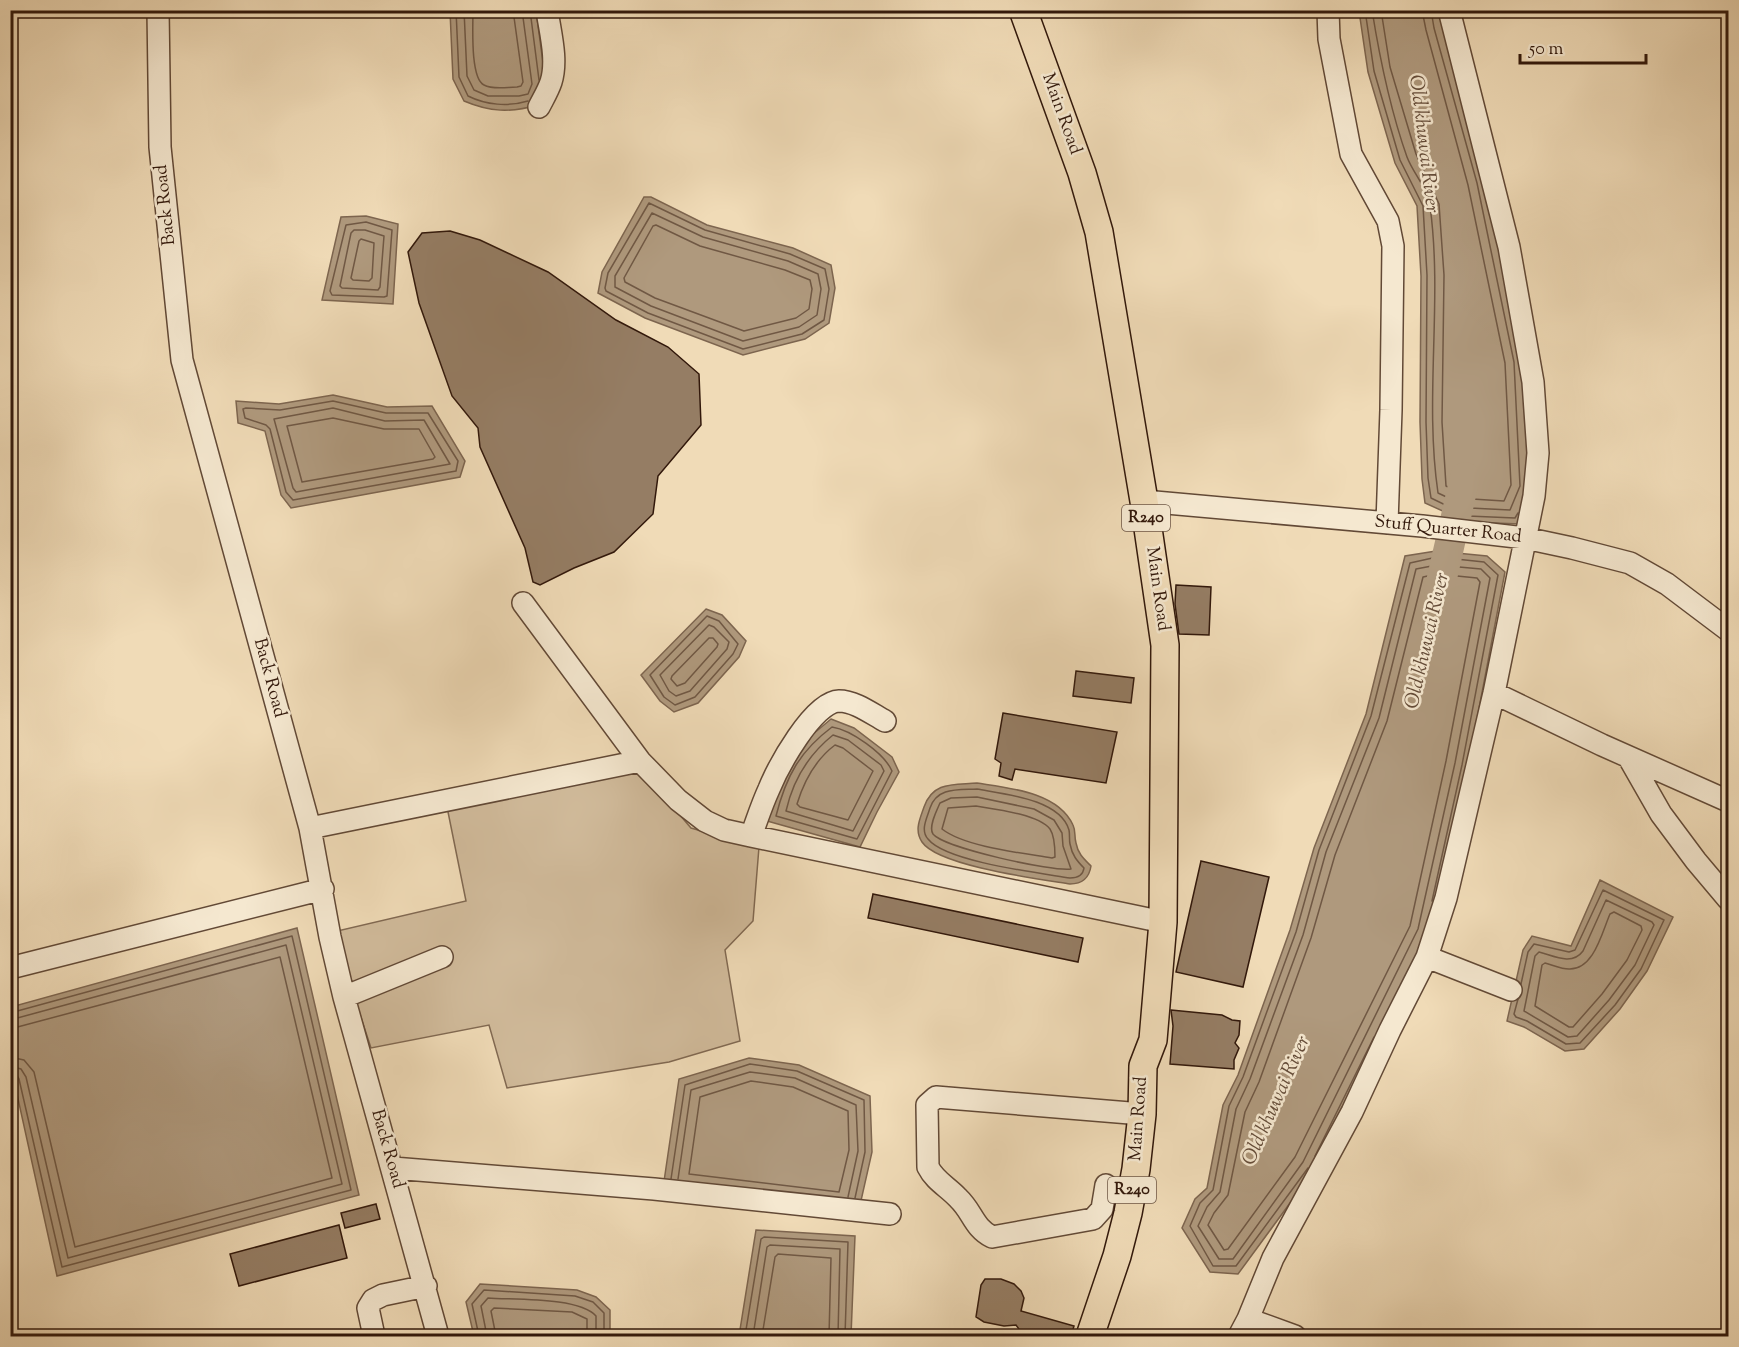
<svg xmlns="http://www.w3.org/2000/svg" width="1739" height="1347" viewBox="0 0 1739 1347" font-family="'Sorts Mill Goudy',serif">
<rect width="100%" height="100%" fill="#f0dbb7"/>
<filter id="stains"><feTurbulence type="fractalNoise" baseFrequency=".00333" numOctaves="4"/><feColorMatrix values="0 0 0 0 .2 0 0 0 0 .09 0 0 0 0 .02 0 0 0 .5 -.17"/></filter>
<radialGradient id="worn" r=".72"><stop offset=".6" stop-color="#630" stop-opacity="0"/><stop offset="1" stop-color="#630" stop-opacity=".3"/></radialGradient>
<path fill="#d0ba9a" stroke="#816952" stroke-width="1.5" d="M634,761l57,67 68,19 -6,74 -28,29 15,91 -71,21 -162,26 -18,-63 -118,23 -38,-116 133,-31 -19,-94z"/>
<path fill="#af997d" stroke="#7d654f" stroke-width="1.5" d="M450,11h86l10,74 -8,20c-28,8 -48,7 -74,-4l-11,-22z
M1359,11h86l83,350 6,128 -13,35 -54,-2 -42,-19 -3,-24 -2,-57 1,-146 -4,-70 -22,-43 -27,-91z
M644,197h7l56,28 86,23 38,17 4,23 -6,35 -24,16 -62,16 -98,-37 -47,-25 4,-21z
M366,216l32,8 -5,80 -71,-4 19,-83z
M333,395l54,12 45,-1 33,55 -5,16 -169,31 -10,-13 -16,-64 -27,-8 -2,-22 43,3z
M1436,551l51,5 18,16 -37,194 -37,168 -116,235 -77,105 -28,-2 -28,-44 13,-29 12,-11 16,-83 15,-30 52,-145 24,-82 52,-134 39,-158z
M706,609l16,6 24,26 -7,16 -41,46 -24,9 -14,-11 -19,-26z
M831,719l23,9 38,29 7,15 -22,40 -17,35 -93,-26 18,-51 21,-30z
M977,783c32,5 81,9 96,42 3,6 1,11 3,18 2,11 8,16 15,23 -2,13 -9,18 -21,18 -31,-5 -132,-18 -148,-42 -8,-12 -2,-23 2,-35 9,-26 30,-22 53,-24z
M1600,880l73,37 -26,54 -27,38 -36,40 -19,2 -41,-24 -17,-6 16,-71 9,-14 39,10z
M297,928l62,267 -302,81 -46,-209v-60z
M749,1058l50,7 71,31 2,56 -14,62 -196,-19 17,-116z
M756,1230l99,6 -4,100h-112z
M480,1284l97,6 19,7 14,13v26h-136l-8,-34z"/>
<g fill="none" stroke-linecap="round" stroke-linejoin="round">
<path stroke="#705844" stroke-width="1.5" d="M456,10l3,67 9,19c18,9 40,11 60,5
M464,10l3,66 7,14 14,6h31l9,-2 4,-10 -10,-74
M473,10c0,16 -3,68 11,75 9,5 23,2 33,2l4,-1 2,-4 -10,-72
M530,10l9,70
M1365,10l9,61 26,89 23,46 4,69 -1,147 2,56 3,20 37,18 47,2 3,-5
M1372,10c8,50 18,99 35,147 6,16 21,32 23,49 13,95 -6,192 8,287l32,15 40,2 10,-24 -6,-124 -37,-179 -43,-155 -3,-18
M1381,10l9,57 26,87 23,50 5,71 -2,147 4,64 26,13 32,2 7,-16 -6,-122 -37,-178 -42,-155 -4,-20
M649,203l56,27 85,24 35,15 4,20 -5,31 -22,14 -59,15 -95,-36 -42,-22 -1,-3 3,-15z
M652,213l51,24 85,24 30,13 3,15 -4,26 -18,12 -56,14 -92,-35 -36,-19v-11z
M366,222l26,8 -5,66 -3,1 -52,-2 -2,-4 16,-66z
M656,225l44,21 85,24 25,10 2,9 -3,20 -13,9 -52,13 -89,-33 -30,-16 -1,-4 29,-52z
M354,230h11l19,6 -4,51 -2,3 -36,-2 -2,-2 11,-53z
M361,239l13,4 -2,35 -3,3 -16,-1 -2,-2 8,-37z
M333,401l53,12h42l30,48 -2,10 -163,29 -7,-8 -16,-63 -4,-4 -21,-7 -2,-9 3,-1 34,2z
M333,408l52,13 39,-1 26,44 -154,28 -3,-4 -19,-69z
M333,418l51,11h35l16,28 -2,2 -131,23 -15,-56z
M1437,565l44,4 9,9 -35,185 -37,166 -115,233 -70,97h-14l-21,-33 9,-19 13,-15 16,-83 14,-30 53,-144 23,-83 53,-134 37,-149z
M1437,574l40,4 3,4 -34,179 -36,165 -115,231 -67,92 -4,1 -16,-25 6,-12 14,-18 17,-83 14,-30 52,-144 24,-83 52,-134 36,-144z
M707,616l12,5 19,23 -5,10 -38,43 -20,8 -11,-8 -14,-22z
M709,625l5,2 15,15 -2,7 -37,42 -14,5 -7,-5 -9,-16z
M709,638h4l5,6 -1,3 -32,36 -8,3 -6,-7 1,-3z
M832,727c19,3 52,26 60,44l-35,68 -81,-23c10,-40 24,-65 56,-89z
M833,735l15,5 33,25 3,6 -31,60 -67,-20c7,-31 22,-56 47,-76z
M835,745l8,3 30,23 -25,49 -48,-13 -3,-3c7,-23 18,-44 38,-59z
M977,789c27,5 83,10 92,41 1,5 0,10 1,14 2,11 7,17 14,24 -1,8 -7,10 -14,10 -30,-5 -124,-16 -142,-39 -8,-9 -1,-21 2,-31 7,-21 28,-18 47,-19z
M977,797l57,12 20,11 8,13 1,13 8,23c-18,3 -127,-21 -138,-35 -5,-7 4,-24 7,-31l11,-5z
M976,806c18,3 62,8 74,23 4,6 5,21 5,28l-3,1c-30,-5 -87,-11 -110,-29l6,-21z
M1606,900l46,22 2,3 -19,40 -26,35 -32,36 -9,1 -44,-26 11,-55 4,-4c15,4 33,14 44,-1z
M1614,912l27,14 1,4 -15,30 -25,34 -29,33h-4l-34,-21 7,-41 3,-2c8,2 16,6 24,6 25,1 33,-37 41,-55z
M1518,999l-4,15 2,3 11,4 39,23 14,-1 35,-38 26,-36 23,-49 -61,-30 -28,60 -6,2 -35,-8 -6,8 -7,32
M10,1013l282,-77 59,254 -289,77 -43,-188 -3,-5 -6,-1
M10,1020l276,-75 56,239 -274,74 -42,-181 -5,-8 -11,-3
M10,1029l270,-72 52,221 -257,69 -41,-175 -10,-12 -14,-3
M751,1081l42,6 55,24 1,39 -10,42 -150,-18 11,-77z
M1315,1156l59,-119
M1308,1168l-72,98h-23l-23,-40 10,-23 13,-13 16,-84 14,-29 53,-145 23,-82 52,-134 39,-153 27,-6 47,5 14,13 -36,190 -30,136
M671,1179l14,-94 65,-21 47,7 67,29 1,52 -10,46
M678,1179l13,-89 59,-18 45,6 61,27 2,46 -10,46
M479,1336l-7,-32 12,-14 91,6 18,6 11,11v23
M487,1336l-6,-30 7,-8c26,2 91,-1 108,18v20
M496,1336l-5,-25 3,-3 78,4 15,7v17
M745,1336l16,-97 3,-2 84,5 -3,94
M753,1336l14,-89 3,-2 70,4 -2,87
M762,1336l13,-79 3,-3 53,4 -2,78"/>
<path stroke="#af997d" stroke-width="30" d="M1439,591l26,-114"/>
</g>
<path fill="#957d64" stroke="#32180b" stroke-width="1.5" d="M450,231l30,9 68,32 68,48 52,27 31,27 2,51 -43,51 -5,38 -39,38 -40,16 -34,17 -7,-3 -8,-34 -45,-101 -2,-19 -26,-32 -33,-93 -11,-51 14,-19z
M1176,585l35,2 -2,48 -30,-1 -4,-30z
M1076,671l58,7 -3,25 -58,-7z
M1003,713l114,19 -11,51 -91,-14 -3,11 -13,-4 2,-13 -6,-4z
M1201,861l68,16 -26,110 -67,-15z
M873,894l210,44 -5,24 -210,-44z
M1171,1010l51,5 10,5 8,1 -1,14 -4,8 4,5 -5,12v9l-64,-5 3,-38z
M376,1204l4,15 -35,9 -4,-15z
M339,1225l8,33 -108,28 -9,-32z
M985,1279h16l13,5 7,7 3,7 -3,13 53,15 -3,10h-20l-25,-5 -5,1 -5,-7 -12,1 -20,-4 -8,-5 5,-32z"/>
<g fill="none" stroke-linecap="round" stroke-linejoin="round">
<defs>
<path id="minor" d="M158,10l2,137 22,213 128,468 20,109 14,60 94,339
M1328,10l1,29 22,115 37,67 5,25 -2,164 -4,113
M539,107c4,-8 9,-16 12,-25 7,-22 -1,-50 -4,-72
M1144,501l278,25 103,12 47,10 58,15 37,21 61,46
M523,603l117,158 38,39 27,21 19,9 27,6 412,86
M1494,693l108,52 126,56
M1629,758l32,56 35,47 32,38
M310,828l330,-67
M751,836c6,-16 11,-32 18,-47 9,-22 44,-87 70,-88 16,0 33,13 46,20
M1427,957l84,33
M10,968l313,-79
M344,997l98,-40
M393,1168l261,21 236,25
M1106,1185l-4,24 -9,10 -101,18c-19,-10 -19,-25 -34,-39 -10,-11 -23,-17 -30,-31l-1,-62 9,-8 206,17
M1248,1319l47,17
M374,1336l-6,-28 5,-8 10,-5 43,-9
M1239,1336l9,-17 25,-61 79,-146 38,-82 37,-73 19,-59 48,-205 40,-197 4,-43 -5,-71 -24,-135 -60,-237"/>
<path id="major" d="M1023,10l59,163 17,59 45,269 21,144 -2,277 -10,118 -10,26 -1,48 -6,55 -8,44 -11,43 -27,80"/>
</defs>
<use href="#minor" stroke="#624936" stroke-width="24"/>
<use href="#major" stroke="#32180b" stroke-width="30"/>
<use href="#minor" stroke="#f5e8d0" stroke-width="21"/>
<use href="#major" stroke="#f0dbb7" stroke-width="27"/>
</g>
<g text-anchor="middle" dominant-baseline="central" stroke-width="5" stroke-linejoin="round" paint-order="stroke">
<g fill="#f5e8d0" stroke="#6c5646" stroke-width="1.5">
<rect x="1122" y="505" width="48" height="26" rx="4.5"/>
<rect x="1108" y="1177" width="48" height="26" rx="4.5"/>
</g>
<g font-size="16" font-weight="bold" fill="#32180b">
<text x="1146" y="518">R240</text>
<text x="1132" y="1190">R240</text>
</g>
<g font-size="18" fill="#32180b" stroke="#f5e8d0">
<text transform="translate(1061 114) rotate(70)">Main Road</text>
<text transform="translate(166 205) rotate(-96)">Back Road</text>
<text transform="translate(1448 530) rotate(6)">Stuff Quarter Road</text>
<text transform="translate(1157 589) rotate(82)">Main Road</text>
<text transform="translate(269 678) rotate(75)">Back Road</text>
<text transform="translate(1139 1119) rotate(-86)">Main Road</text>
<text transform="translate(387 1149) rotate(74)">Back Road</text>
</g>
<g font-size="20" font-style="italic" fill="#644c39" stroke="#f5e8d0">
<text transform="translate(1423 144) rotate(83)">Old khuwai River</text>
<text transform="translate(1428 641) rotate(-77)">Old khuwai River</text>
<text transform="translate(1277 1101) rotate(-66)">Old khuwai River</text>
</g>
</g>
<rect width="1739" height="1347" fill="none" stroke="#f0dbb7" stroke-width="36"/>
<rect x="12" y="12" width="1715" height="1323" fill="none" stroke="#32180b" stroke-width="3"/>
<rect x="18" y="18" width="1703" height="1311" fill="none" stroke="#32180b" stroke-width="1.5"/>
<path d="M1520 54v9h126v-9" fill="none" stroke="#32180b" stroke-width="3"/>
<text x="1529" y="54" font-size="18" fill="#32180b" stroke="#f5e8d0" stroke-width="4.5" paint-order="stroke">50 m</text>
<rect width="100%" height="100%" filter="url(#stains)"/>
<rect width="100%" height="100%" fill="url(#worn)"/>
</svg>
